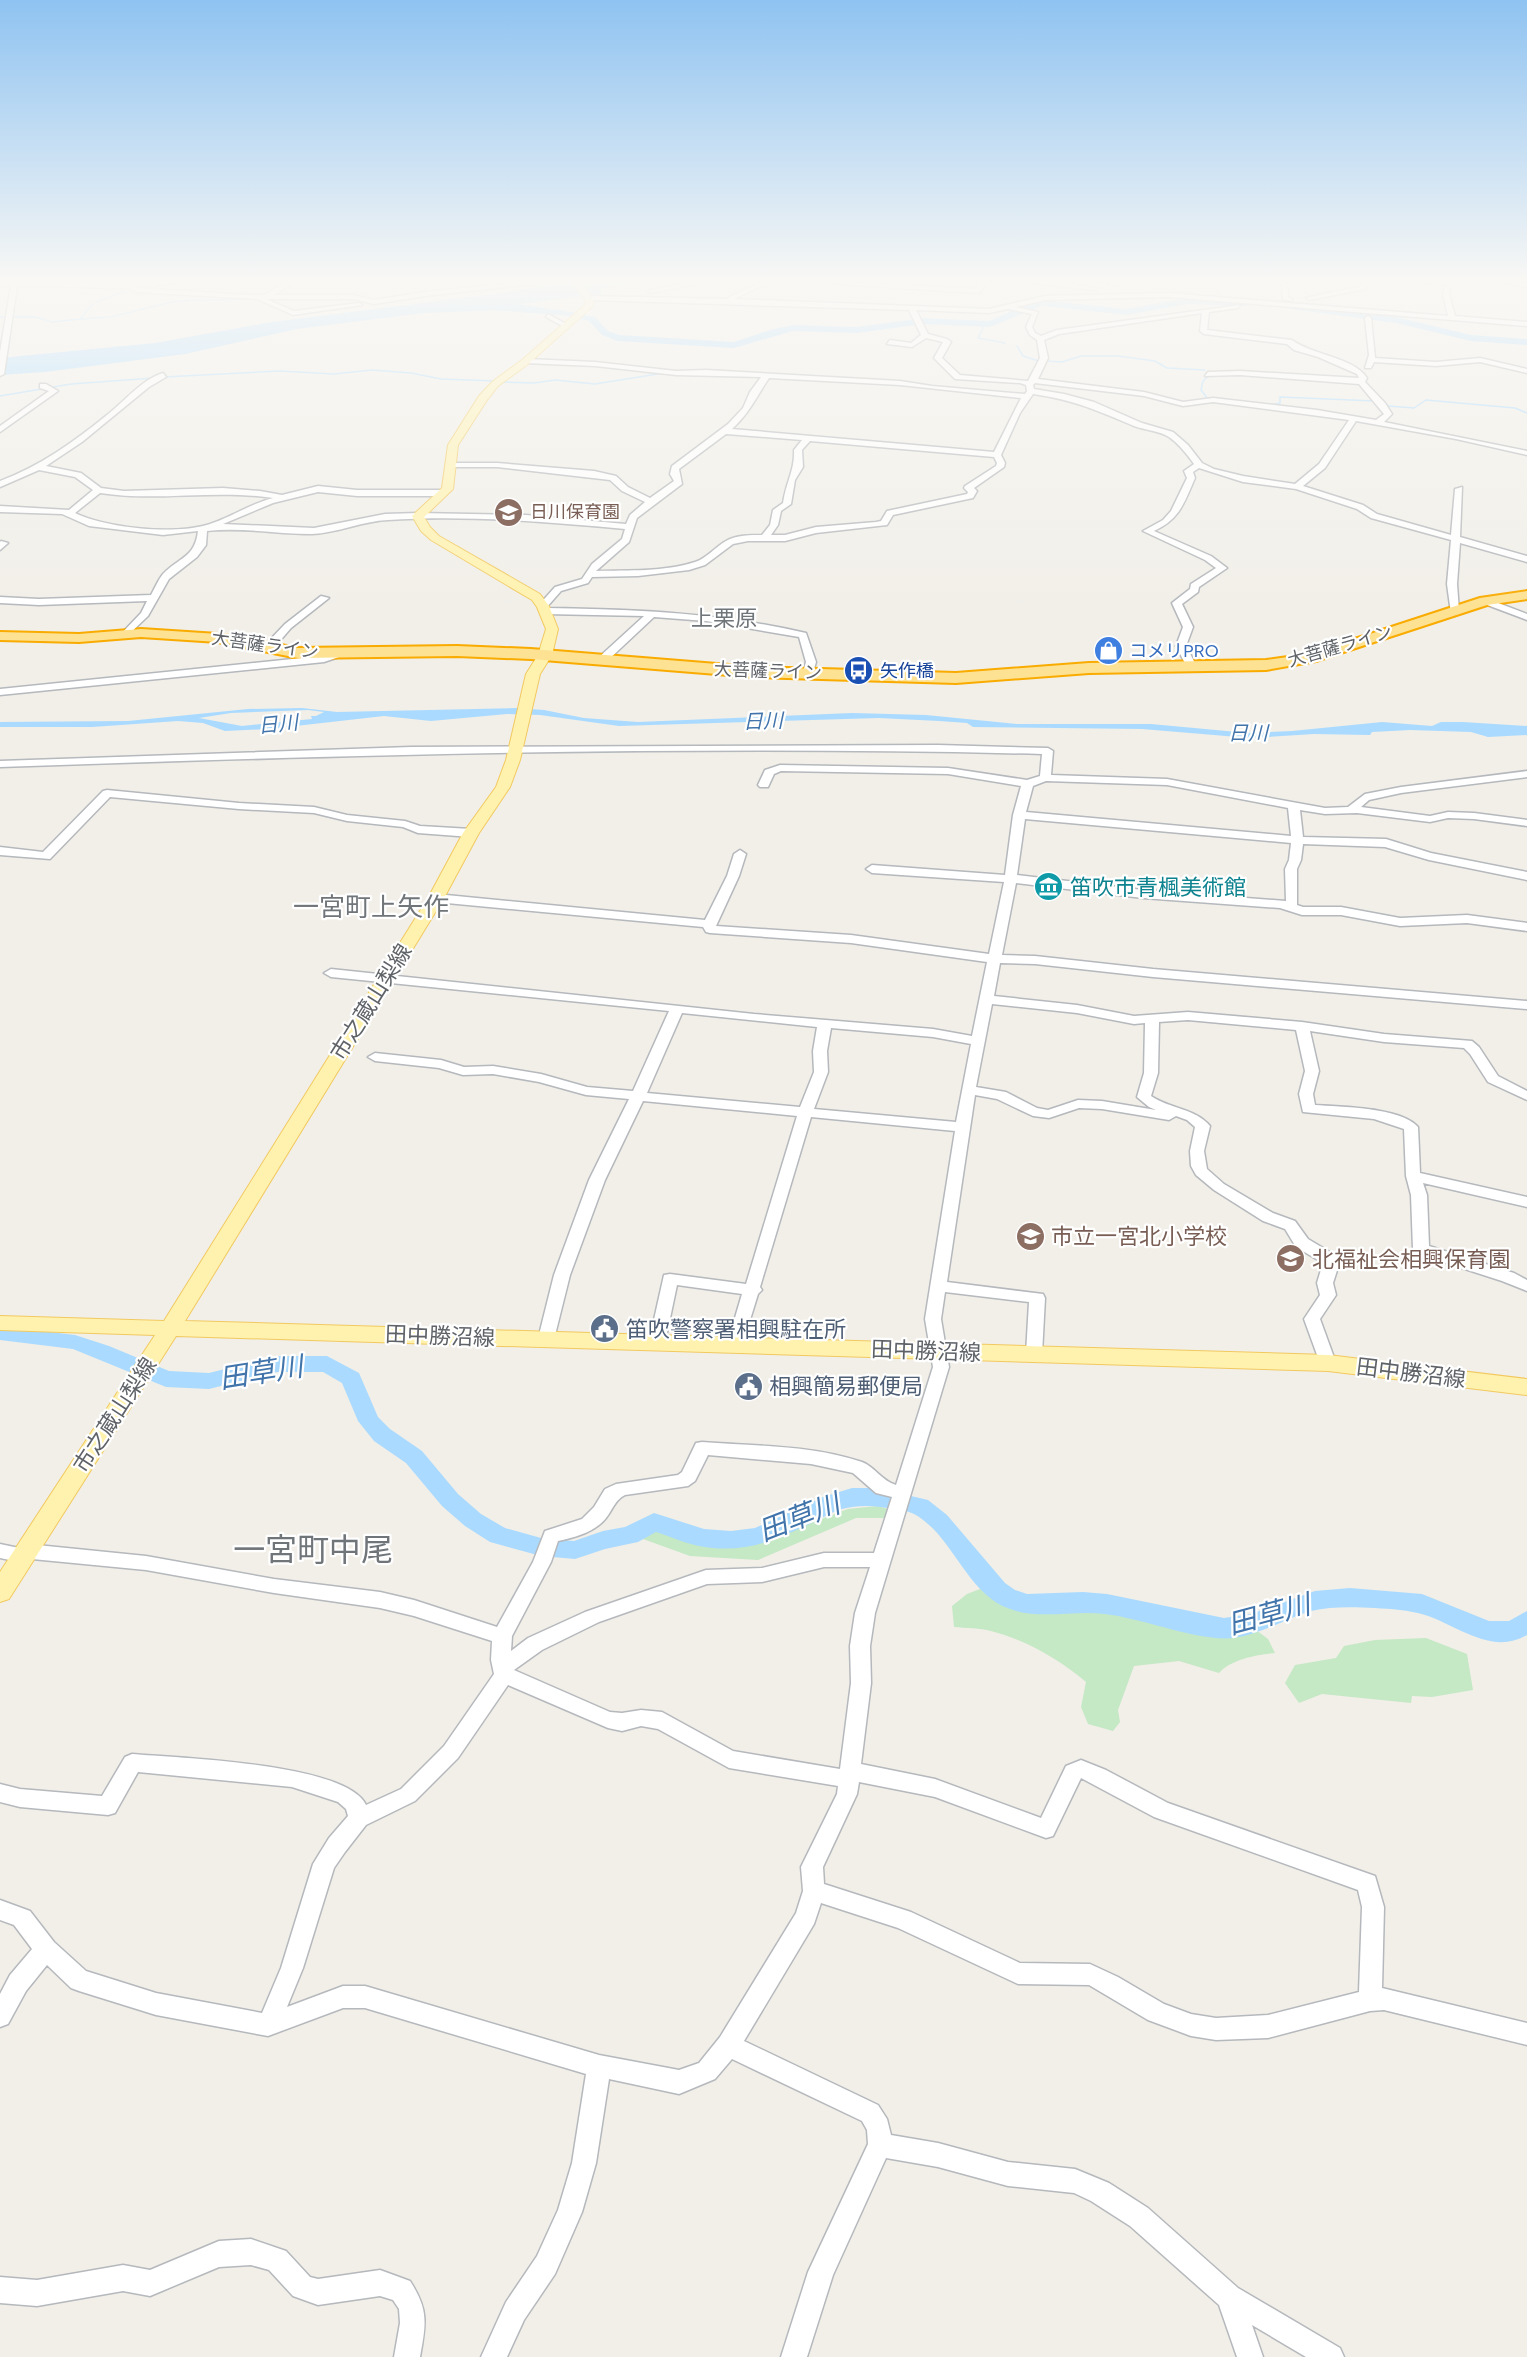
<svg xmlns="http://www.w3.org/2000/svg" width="1527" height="2357" viewBox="0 0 1527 2357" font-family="Figtree,'Noto Sans JP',sans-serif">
<rect width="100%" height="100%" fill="#f1efe8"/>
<path fill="#c5e8c5" d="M878,1506l16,5 -10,7h-28l-98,42 -68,-4 -47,-17 -1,-6 17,-5 37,13 37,3 29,-3 86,-32z
M980,1589l13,1 11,14 30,6 47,-3 53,5 91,24 31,-6 12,9 7,14c-18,2 -43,6 -56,20l-40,-12 -45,5 -16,44 2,12 -7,9 -25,-7 -7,-17 5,-25c-27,-23 -60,-42 -95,-51 -11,-3 -25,-3 -37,-4l-2,-21 15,-12z
M1426,1638l41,16 6,36 -41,7 -20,-1 -1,7 -89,-9 -23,9 -14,-20 10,-18 41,-7 8,-12 31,-6z"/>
<path fill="#aadaff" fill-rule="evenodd" d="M583,280h69l-51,9v5l-82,10 56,9 -4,3 -107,-8 -167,21 -112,25 -140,18 -45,3v-17l155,-15 117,-21 222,-28z
M302,708l35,4 179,-4 28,2 40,8 54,4 214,-9 74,2 91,9h134l97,9 44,-2 90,-9 50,4 9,-4h22l64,4v9l-39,2 -17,-5 -61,-2 -38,2 -2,3 -56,-1 -64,4 -108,-9 -169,-2 -6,-4 -28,-2 -60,-3 -260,8 -79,-11 -33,-1 -76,7 -47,-5 -115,13 -44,2 -22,-8 -25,-2 -86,6h-92v-5l128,-1 120,-12zM308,710l16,2 -8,4h-5l1,3 -70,7 -43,-8 32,-5z"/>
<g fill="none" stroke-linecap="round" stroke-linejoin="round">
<path stroke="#aadaff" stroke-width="1.5" d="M140,284l10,-4
M96,302l29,-11
M138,310l39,-9 75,-2
M0,317h5
M12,317h23l17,5 28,-3 13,-15
M81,319l29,-2 26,-6
M985,324l-7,14 27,5
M1017,346l6,10 16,5
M1047,361l15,1 19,-6h37l37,5 12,7 38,2
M677,371l23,-1
M164,377l115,-6 55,3 38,-4 39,3 30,6 54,2
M501,382l33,1 21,-3 40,4 69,-11
M0,396l71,-12 83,-6
M1208,399l-7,-9 2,-9 7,-6
M1268,406l12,-3v-6l95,4
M1388,406l26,2 12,-8 89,8 12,5"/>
<path fill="#aadaff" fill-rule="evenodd" d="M1187,298l60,2 4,3 -4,3 -60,-2 -60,11 -85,-9 -52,21 -67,-3 -66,9 -64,-2 -59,17 -117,-7 -15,-6 -13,-14 -37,-9 4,-3 39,8 13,14 11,4 115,7 36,-12 23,-5 64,2 66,-9 66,3 40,-18 13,-3 85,9z
M1294,304l102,13 75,18 56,4v6l-56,-4 -75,-18 -105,-14 -1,-2z
M500,305l3,1v4l-78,3 -4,-3 4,-3z
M0,1326l75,9 34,11 60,25 40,2 68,-17h50l32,17 19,44 12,12 32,22 36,43 23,20 24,14 36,10 33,3 29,-10 22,-4 29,-14 50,16 27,2 24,-3 68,-31 29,-9h25l51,12 19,15 58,68 10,7 12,4 56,-2 24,2 117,24 27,-4 64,-23 35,-3 72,6 67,27h20l18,-10v24c-35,21 -70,-10 -102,-20 -16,-5 -34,-6 -50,-7 -20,-1 -44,-2 -64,3 -26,8 -50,23 -77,27 -35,4 -92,-20 -129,-24 -32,-4 -65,6 -95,-5 -44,-15 -56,-73 -96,-95 -6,-3 -15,-4 -22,-5 -19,-4 -36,-4 -54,1 -44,21 -82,45 -133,37 -16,-2 -33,-10 -49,-15l-18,10 -33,7 -30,10 -34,-3 -51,-14 -25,-16 -23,-20 -36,-43 -32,-22 -16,-20 -16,-38 -19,-11h-46l-68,17 -43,-2 -93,-38 -73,-9z"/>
<defs>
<path id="minor" d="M12,280l121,4 4,4 112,7h16l22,-15h6v3l-19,12h79l21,5 51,-8 116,-12h27l-143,16 -51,8 -21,-5h-87l28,12 65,-8 3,2 -69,10 -36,-16 -120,-7 -7,-4 -113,-2 -13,88 -4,2v-24l11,-66h-11v-4z
M162,280h25l-30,5 -3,-2z
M699,280h17l-65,13 -3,-2z
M759,280l10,2 -35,17 255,10 56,-13 123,-3 280,23 -5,-22 2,-9 -38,-5h45l-3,14 6,22 72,6v4l-359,-29 -123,3 -29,7 22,5 -6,15 3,6 6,3 16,-6 183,-25 -2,3 -29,4 -2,18 85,10c19,15 62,17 75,38l-2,4 20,21 7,11 -8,8 143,29v4l-71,-16 -100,-18 -31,47 -22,18 60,19 14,9 74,21 4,-46 7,-2 -2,50 67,19v6l-67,-19 -3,41 2,27 -8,2 -4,-29 4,-44 -80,-22 -14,-9 -61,-20 -53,-7 -44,-14 -6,4 2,6c-11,25 -15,41 -41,53l57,25 16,12 -28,19 -1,5 -16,12 11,23 -7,19 11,21 -9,2 -12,-23 7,-19 -11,-24 18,-14 1,-5 25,-16 -11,-8 -62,-29 20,-11 8,-9 16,-33 -3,-7 10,-7c-7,-10 -15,-20 -25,-27 -9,-6 -24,-7 -35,-11 -38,-16 -60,-26 -101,-32l-13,19 -19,42 4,8 -1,4 -30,21 3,3 -4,7 -80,17 -6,10 -71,8 -31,8h-37l-15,3 -28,21 -16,5 -51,6 -46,1 -4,6 -27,8 -15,17c88,1 175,5 260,25l10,29 -3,10 -5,3 -5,-3 3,-10 -7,-25 -93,-16 -52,-4 -48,45h-8v-4l46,-42 -99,-2 -3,-1v-4l-4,-3 17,-19 27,-8 10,-15 30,-25 3,-10c-78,-7 -158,-14 -237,-9 -25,1 -51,13 -76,14 -35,0 -70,-7 -105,-3l-1,14 -9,12 -28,22 -21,37 -22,21 -5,-3 20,-21 6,-12 -108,4 -39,-2v-6l39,2 112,-4c4,-7 7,-15 12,-21 16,-17 32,-16 35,-43l-35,4 -74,-9 -27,-12 -62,-2v-6l69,4 24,-20 -18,-13 -36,-7 -39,17v-6c40,-15 74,-39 107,-66 18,-14 34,-35 56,-42l3,4 -17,10 -67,55 -36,24 35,7 20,15 23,3 99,-3 37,3 22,4 36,-9 39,4h85l4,3 -4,3h-85l-39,-4 -45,11 -50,21 91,4 71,-14 33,-1 108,2 100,9 4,-9 15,-13 -23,-11 -12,-11 -113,-13h-45l-4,-2 4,-2h45l97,8 22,5 12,11 22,11 24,-17 -4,-7 2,-8 56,-42 15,-16 7,-16 11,-15 -85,-2 -81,-9 -71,-3 3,-4 68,3 81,9 30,-1 194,11 32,5 93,8 2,-3 -1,-6 -6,-2 -65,-4 -21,-21 9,-16 -17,-4 -14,9 -25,-3 3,-4 21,3 10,-8 -12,-25 -320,-10 -3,-2 3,-2 139,3 1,-2 32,-15zM1008,309l24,5 -6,13 4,8 7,5 3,18 -12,23 -68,-6 -18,-17 9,-16 -4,-3 -19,-5 -12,-24 73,3zM1202,313l-2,18 4,3 83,10 7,6 24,7 39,17 2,4 -119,-7 -32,1 -3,4 35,-1 119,9 25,30 -8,6 -59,-10 -104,-12 -30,4 -39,-10 -106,-13 10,-21 -4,-18 15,-6zM769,378l131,7 121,13 -27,54 -262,-23c16,-14 25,-33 37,-51zM1035,383l109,13 39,10 30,-4 136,18 -30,44 -24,20 -52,-8 -29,-7 -12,-6 -14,-18 -15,-13 -31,-9 -48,-21 -30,-8 -30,-5 -1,-4zM726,434l76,6 -8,10c1,20 -8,32 -11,53l-10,7 -3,15 -8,10c-11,0 -26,0 -36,6 -11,6 -20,18 -31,21 -31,10 -67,8 -99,9l33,-29 8,-24 45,-34 -3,-15zM810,441l184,16 3,6 -1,3 -31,20 -1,2 4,4 -1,2 -80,17 -6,10 -5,1 -60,5 -31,8h-14l7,-10 3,-14 10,-7 4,-24 8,-13 -1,-17zM100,493c57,9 115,-4 173,5 -24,6 -46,22 -70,28 -34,8 -96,2 -128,-13z
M981,280h8l-10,13 -143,-9 3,-2 137,7z
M1012,280h27l59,8 -3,2z
M1091,280h26l8,3 -3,2z
M1277,280h7l3,4 1,13 4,2v2l-9,-2 -1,-14z
M1366,280h7l-8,9 -56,11 -3,-2 55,-12z
M1499,280l28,3v4l-25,-5z
M548,314l20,11 1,1 -5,1 -18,-10z
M1368,316l3,2 4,40 61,4 44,-4 47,11v4l-47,-11 -44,4 -62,-4 -3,6h-6l4,-13 -4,-37z
M40,384h6l12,7 -58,41v-6l49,-35 -9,-3z
M1,541l7,2 -8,7v-8z
M321,596l8,2 -38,30 -19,22h-8v-4l21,-22z
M1485,598l42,16v6l-45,-17 -2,-2z
M338,651l4,1v4l-18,6 -324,33v-6l322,-33z
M938,745l110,3 5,3 -2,24 116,4 158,29 23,-1 17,-13 36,-7 126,-16v6l-126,16 -32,7 -8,7 69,9 18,-4 26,1 53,7v6l-53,-7 -26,-1 -18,4 -73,-9 -32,1 -25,-4 3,27 83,2 45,14 96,19v8l-98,-20 -44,-13 -82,-3 -2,16 -4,9v36l6,2h38l59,11 67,-3 60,8v8l-60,-8 -67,3 -59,-11h-39l-22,-7 -137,-10 -127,-15 -14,72 33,1 118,13 374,32v8l-374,-32 -118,-13 -35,-1 -6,33 83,9 57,11 54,-4 114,10 82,12 88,7 7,6 19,29 29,15v9l-39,-18 -18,-28 -6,-6 -80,-6 -74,-11 9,40 -6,23 2,11c25,2 86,2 103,22l2,46 107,24v10l-104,-24 4,12 2,51 85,27 13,7v11l-25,-10 -87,-28 -2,-4 -2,-54 -5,-19 -2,-47 -30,-10 -71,-7 -4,-18 6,-23 -9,-41 -108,-10 -29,2 -1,51 -7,23c19,13 44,12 59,30l-6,25 3,18 17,15 49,29 22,8 13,18 30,18 2,4 -7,22 3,12 -16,24 16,44 -2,4h-12l-2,-4 -16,-44 16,-24 -3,-12 6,-20 -27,-16 -11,-18 -22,-8 -49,-31 -18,-15 -5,-9 -1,-15 5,-24 -8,-7 -11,-4 -7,4 -67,-11 -23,-1 -30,10 -16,-2 -36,-17 -22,-4 -28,187 96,12 2,4 -3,56 -2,4h-12l-2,-4 3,-52 -84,-10 -4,27 8,48 -74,246 -5,33 1,37 -10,81 74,15 106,39 25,-52 15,-6 25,10 62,33 207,73 9,31 -2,81 145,35v22l-143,-35 -14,1 -102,27 -52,2 -25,-4 -43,-16 -59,-35 -71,-1 -120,-56 -77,-25 -7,21 -70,117 134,64 9,14 4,16 47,8 70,19 67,7 34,14 39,25 90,80 102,60 4,9h-38l-54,-32 11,32h-26l-18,-52 -89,-79 -39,-25 -17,-8 -66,-7 -70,-19 -52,-9 -53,117 -26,82h-26l27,-85 60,-128 -1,-14 -5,-9 -130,-62 -17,20 -36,15 -70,-15 -13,84 -14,49 -27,62 -31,46 -17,37h-26l25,-55 31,-46 21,-46 14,-47 14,-89 -221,-66h-22l-75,28 -112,-21 -77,-24 -8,-3 -24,-23 -21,26 -18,33 -8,3v-33l10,-19 22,-26 -18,-24 -14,-5v-20l30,11 24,31 32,29 70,22 106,20 19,-45 32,-104 16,-26 19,-22 -2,-7 -8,-7 -46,-15 -154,-15 -23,41 -7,2 -88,-8 -20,-5v-18l20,5 82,7 23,-39 7,-3c45,4 215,9 234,51l35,-16 43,-43 50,-72 -3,-14 1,-19 -78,-25 -34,-8 -106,-15 -128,-23 -114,-11 -8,4 -24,-5v-14l19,4 8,-4 119,12 128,23 106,13 34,8 83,27 36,-65 12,-31 37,-12 12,-12 11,-18 11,-5 62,-9 4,-3 14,-29 6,-1c53,4 109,3 160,20 13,5 20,19 34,23l37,-118 -8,-48 30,-188 -144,-14 -51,170 2,3 -4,4 -17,55h-12l-2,-4 15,-51 -65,-9 -12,57 -2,4h-12l-2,-4 15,-67 6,-1 76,10 51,-168 -154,-15 -38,79 -35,95 -16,64 -2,4h-12l-2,-4 16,-64 35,-95 40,-81 -43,-4 -47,-13 -46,-8 -30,1 -24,-7 -64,-7 -7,-4 7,-4 66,7 23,7 29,-1 48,8 46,13 46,4 36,-80 -338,-34 -7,-4 7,-4 423,45 179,15 39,7 15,-74 -136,-19 -141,-10 -4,-1 -3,-5 -267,-25 -6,-4 6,-4 269,26 22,-44 7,-22 6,-4 6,4 -7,22 -23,50 135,9 138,19 15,-72 -132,-9 -6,-4 6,-4 133,10 8,-60 8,-29 -73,-12 -167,-3 -7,3 -6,13h-8l-2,-2 7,-15 15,-5 168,3 79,12 13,-4 2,-22c-347,-9 -695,1 -1042,13v-6l411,-14zM1046,781l121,4 121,23 3,28 -265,-24 7,-26zM1025,819l266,24 -2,17 -4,9 1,32 -143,-11 -126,-15zM992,1004l85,9 57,11 11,-1 -1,50 -7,24 12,10 7,3 -54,-9 -24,-1 -30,10 -11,-2 -31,-16 -30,-5zM682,1013l135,14 -4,24 1,21 -14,35 -153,-14zM831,1028l102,9 38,7 -15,78 -142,-13 14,-37 -1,-21zM708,1455l103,9 42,9 23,20 16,4 -18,56h-50l-62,15 -56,2 -121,42 -57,26 -17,13 1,-15 39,-74 7,-21c18,-4 37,-9 48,-23 7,-9 9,-18 19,-23l63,-9 7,-5zM824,1567h46l-15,46 -5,33 1,37 -11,86 -107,-18 -71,-39 -21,-2 -19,3 -12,-1 -96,-42 28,-20 57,-28 108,-38 55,-2zM508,1685l100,43 14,3 19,-5 17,3 71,39 109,18 -1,8 -36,73 2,24 -7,22 -76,124 -21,26 -20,7 -80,-15 -234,-69h-22l-56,21 16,-39 31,-100 11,-16 21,-27 49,-24 43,-43zM1081,1778l73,39 204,73 4,17 -3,85 -91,23 -52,3 -25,-4 -27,-10 -46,-27 -28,-13 -70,-1 -109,-51 -87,-28 -1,-17 34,-73 2,-12 76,15 111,41 7,-2z
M107,790l132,13 75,4 33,8 58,6 15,5 51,3 6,4 -6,4 -53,-4 -15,-6 -56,-6 -33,-8 -75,-4 -129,-12 -60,62 -50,-4v-8l43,5 60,-61z
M251,2239l35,12 24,26 8,2 62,-9 30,11c19,29 16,43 10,76h-26l6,-34 -1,-14 -6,-9 -13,-4 -62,9 -25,-9 -24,-26 -18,-5 -32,2 -69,29 -27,-5 -86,15 -37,-3v-26l37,3 86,-15 27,5 69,-29z"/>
<path id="major" d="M571,280h9l14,21 -1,5 -65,58 -30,22 -11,14 -29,45 -5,44 -29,28 6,10 9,9 101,58 9,12 9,23 -6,26 -12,19 -20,86 -10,27 -31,46 -35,65 -259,423 1143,34 199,24v16l-199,-24 -1152,-35 -167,263 -9,3v-30l155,-237 -155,-5v-14l164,5 264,-423 35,-65 33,-46 10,-27 20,-86 12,-19 8,-26 -9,-22 -5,-7 -101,-60 -10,-9 -9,-15 30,-28 6,-43 31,-49 13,-14 30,-22 63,-55 1,-4z"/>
<path id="highway" d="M1527,591v8l-40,6 -171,56 -50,9 -177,3 -133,10 -202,-6 -223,-18 -74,-3 -159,2 -80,-16 -77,-5 -62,5 -79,-2v-8l79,2 62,-5 77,5 80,14 159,-2 74,3 223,18 202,6 133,-10 177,-3 43,-6 171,-56z"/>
</defs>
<use href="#minor" stroke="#b5b8bc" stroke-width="3"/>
<use href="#major" stroke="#f2c960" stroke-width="2"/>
<use href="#highway" stroke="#f9ab00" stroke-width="4"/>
<use href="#minor" fill="#fff" fill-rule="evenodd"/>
<use href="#major" fill="#fff2af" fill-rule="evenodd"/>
<use href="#highway" fill="#fde293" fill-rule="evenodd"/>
</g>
<linearGradient id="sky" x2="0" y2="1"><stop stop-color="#8fc3f1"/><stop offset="0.46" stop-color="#f9f8f5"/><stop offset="1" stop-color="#f9f8f5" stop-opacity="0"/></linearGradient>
<rect width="1527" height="610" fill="url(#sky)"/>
<defs>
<symbol id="school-disc" viewBox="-11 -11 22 22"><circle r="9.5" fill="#8d6e63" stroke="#fff"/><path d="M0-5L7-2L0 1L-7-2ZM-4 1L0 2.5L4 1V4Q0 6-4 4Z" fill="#fff"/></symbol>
<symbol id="shop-disc" viewBox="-11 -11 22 22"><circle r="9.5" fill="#3f7fe0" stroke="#fff"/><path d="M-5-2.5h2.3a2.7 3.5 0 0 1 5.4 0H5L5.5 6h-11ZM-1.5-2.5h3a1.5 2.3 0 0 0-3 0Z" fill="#fff"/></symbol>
<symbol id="bus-disc" viewBox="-11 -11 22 22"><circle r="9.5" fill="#1a4fb4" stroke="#fff"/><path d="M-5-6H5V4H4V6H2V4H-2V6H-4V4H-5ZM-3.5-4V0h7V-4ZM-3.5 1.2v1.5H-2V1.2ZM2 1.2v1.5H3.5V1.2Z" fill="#fff"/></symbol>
<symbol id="museum-disc" viewBox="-11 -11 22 22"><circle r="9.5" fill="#0f9aa8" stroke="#fff"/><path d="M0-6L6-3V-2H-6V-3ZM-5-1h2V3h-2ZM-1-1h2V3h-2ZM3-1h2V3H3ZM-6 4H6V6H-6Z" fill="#fff"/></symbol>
<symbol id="civic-disc" viewBox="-11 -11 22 22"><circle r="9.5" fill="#5c6f8a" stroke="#fff"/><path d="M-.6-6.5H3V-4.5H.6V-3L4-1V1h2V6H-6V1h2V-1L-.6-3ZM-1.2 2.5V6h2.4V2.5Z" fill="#fff"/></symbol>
</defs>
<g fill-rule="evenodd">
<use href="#school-disc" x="492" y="496" width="33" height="33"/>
<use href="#shop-disc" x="1092" y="634" width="33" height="33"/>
<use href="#bus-disc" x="842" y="654" width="33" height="33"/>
<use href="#museum-disc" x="1032" y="870" width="33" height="33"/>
<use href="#school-disc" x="1014" y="1220" width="33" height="33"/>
<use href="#school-disc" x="1274" y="1242" width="33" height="33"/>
<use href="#civic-disc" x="588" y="1312" width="33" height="33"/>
<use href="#civic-disc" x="732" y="1370" width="33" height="33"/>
</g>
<g text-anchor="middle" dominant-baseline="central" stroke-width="4.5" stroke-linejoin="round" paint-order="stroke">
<g font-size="18" fill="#785e54" stroke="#fff" text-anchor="start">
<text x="530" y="512">日川保育園</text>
</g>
<g font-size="18" fill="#5f6368" stroke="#fff">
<text transform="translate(265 645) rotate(8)">大菩薩ライン</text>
<text transform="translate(1340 646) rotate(-16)">大菩薩ライン</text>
<text transform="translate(768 671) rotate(2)">大菩薩ライン</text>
</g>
<g font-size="18" fill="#366cbe" stroke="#fff" text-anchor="start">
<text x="1129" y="651">コメリPRO</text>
</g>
<g font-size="18" fill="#164399" stroke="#fff" text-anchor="start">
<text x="880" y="671">矢作橋</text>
</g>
<g font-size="20" font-style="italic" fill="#4174aa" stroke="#fff">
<text transform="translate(763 721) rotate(-2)">日川</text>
<text transform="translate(278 724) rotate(-6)">日川</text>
<text x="1248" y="733">日川</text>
</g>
<g font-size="22" fill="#70757a" stroke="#fff">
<text x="724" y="618">上栗原</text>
</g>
<g font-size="22" fill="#0d838f" stroke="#fff" text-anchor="start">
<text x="1070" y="887">笛吹市青楓美術館</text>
</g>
<g font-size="22" fill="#5f6368" stroke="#fff">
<text transform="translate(371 1002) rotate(-58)">市之蔵山梨線</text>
<text transform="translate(440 1336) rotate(2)">田中勝沼線</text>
<text transform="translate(926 1351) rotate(2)">田中勝沼線</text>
<text transform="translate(1411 1373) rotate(7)">田中勝沼線</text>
<text transform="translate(115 1415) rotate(-57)">市之蔵山梨線</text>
</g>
<g font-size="22" fill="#785e54" stroke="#fff" text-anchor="start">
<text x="1051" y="1236">市立一宮北小学校</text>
<text x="1312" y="1259">北福祉会相興保育園</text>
</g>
<g font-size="22" fill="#4e5e75" stroke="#fff" text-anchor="start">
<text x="626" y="1329">笛吹警察署相興駐在所</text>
<text x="769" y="1386">相興簡易郵便局</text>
</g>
<g font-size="26" fill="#70757a" stroke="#fff">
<text x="371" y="907">一宮町上矢作</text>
</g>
<g font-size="28" font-style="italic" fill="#4174aa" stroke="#fff">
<text transform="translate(261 1372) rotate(-9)">田草川</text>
<text transform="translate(799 1517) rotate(-21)">田草川</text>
<text transform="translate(1269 1614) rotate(-15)">田草川</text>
</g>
<g font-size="32" fill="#70757a" stroke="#fff">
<text x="313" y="1550">一宮町中尾</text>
</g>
</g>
</svg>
